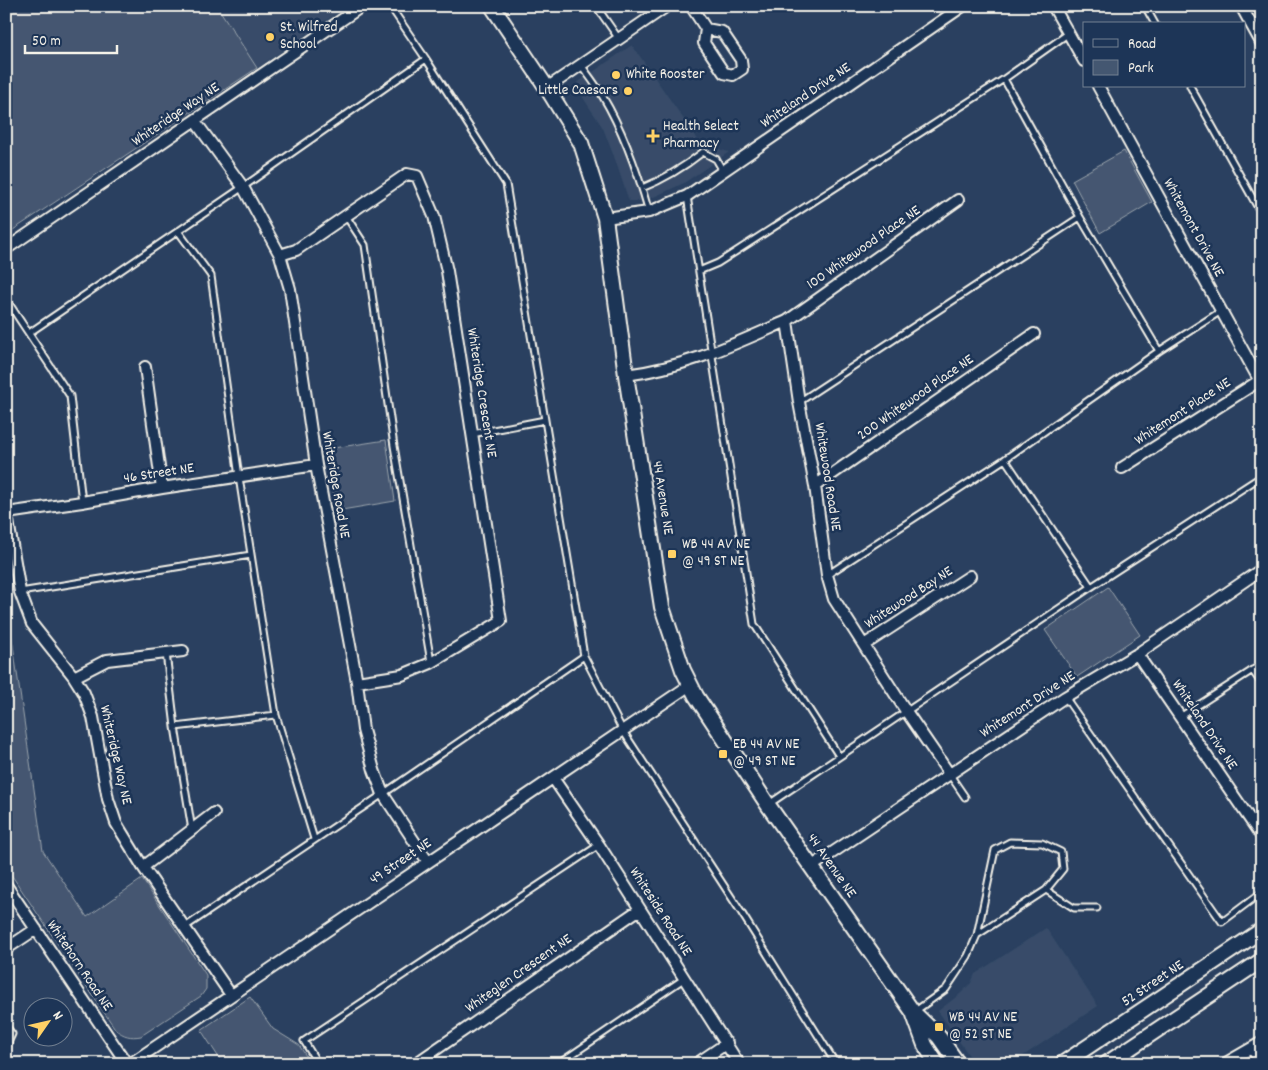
<svg xmlns="http://www.w3.org/2000/svg" width="1268" height="1070" viewBox="0 0 1268 1070" font-family="Dekko,sans-serif">
<rect width="100%" height="100%" fill="#2a4060"/>
<filter id="ink" filterUnits="userSpaceOnUse"><feTurbulence type="fractalNoise" baseFrequency=".02" numOctaves="2"/><feDisplacementMap in="SourceGraphic" scale="10" xChannelSelector="R" yChannelSelector="G"/><feConvolveMatrix kernelMatrix="1 2 1 2 8 2 1 2 1" color-interpolation-filters="sRGB"/></filter>
<g filter="url(#ink)">
<path fill="#374c69" d="M217,6h130l-90,62z
M632,45l69,99 28,8 -45,31 -28,13 -15,5h-12l-13,-39 -13,-34 -27,-41 1,-4z
M1046,928l52,78 -87,58h-36l-37,-53 22,-17 11,-11 4,-9z"/>
<path fill="#445771" stroke="#9ca4ac" d="M6,6h211l40,62 -247,164 -4,1z
M1124,151l28,51 -52,31 -28,-53z
M386,440l9,61 -59,10 -9,-62z
M1108,587l32,48 -63,42 -32,-47z
M6,597l37,254 44,66 55,-38 64,96v14l-5,7 -60,40c-11,2 -17,0 -25,-6l-110,-163z
M250,997l23,32 26,16 12,19h-88l-22,-34z"/>
<g fill="none" stroke-linecap="round" stroke-linejoin="round">
<defs>
<path id="lane" d="M596,6l23,33
M1145,6l10,18
M581,65c8,11 16,21 22,32 21,35 35,76 46,115
M1004,79l76,138 79,134
M1190,86l72,129
M642,188c23,-9 42,-21 61,-36l13,7 7,12
M687,196l67,428 85,132
M346,216l19,29 29,201 37,216
M178,231l33,45 28,201 37,238 38,124
M699,271l19,-8 286,-184 65,-46
M6,299l64,97 12,106
M29,333l214,-146 183,-128
M799,402l281,-185
M472,434l73,-14
M1005,459l86,128
M827,575l178,-116 154,-108 62,-40
M20,592l231,-37
M166,653l9,74 17,103
M584,656l39,75 118,181 95,152
M1252,670l10,14
M1065,697l157,225 40,-30
M1180,717l82,-53
M175,727l101,-12
M950,775l15,22
M769,804l322,-217 171,-111
M1046,890l28,18h23
M185,927l198,-133 201,-138 -78,-472 -80,-125 -36,-53
M914,1012l32,-23 22,-33 9,-21 69,-45 17,-21 -2,-17 -19,-9 -32,-1 -15,8 -18,85
M6,1026l6,8 -6,13
M1249,1049l11,15
M318,1064l-14,-23 295,-196
M558,1064l127,-86"/>
<path id="street" d="M691,6l15,23 -2,14 20,30 9,2 9,-6 -1,-9 -19,-28 -16,-3
M1053,6l31,55
M1241,6l21,38
M1098,86l164,299
M547,88l120,-82
M195,121l48,66 37,68 10,34 26,176 41,217 6,48 11,40 9,24 45,68
M605,218l44,-6 38,-16 276,-190
M6,249l356,-243
M280,255l16,-5 111,-76 10,2 17,40 13,55 54,350 -70,42 -29,12 -45,7
M787,321l171,-121
M145,367l17,121
M626,375c61,-8 106,-30 161,-54l12,81 16,84 12,89 7,24 72,112 44,64
M1122,468l140,-89
M815,486l219,-152
M6,509l14,83 12,32 42,53 10,16 9,24 15,82 8,24 27,44 88,128
M7,513l75,-11 80,-14 154,-23
M864,645l106,-69
M1137,654l125,183
M74,677l33,-17 76,-9
M553,778l46,67 140,219
M143,867l71,-54
M811,867l254,-170 72,-43 125,-85
M6,885l121,179
M6,949l30,-20
M130,1064l560,-379
M415,1064l225,-155
M696,1064l31,-21
M1224,1064l38,-22"/>
<path id="secondary" d="M492,6l55,82 34,55 24,75 21,157 36,232 21,63 13,26 72,109 145,207 26,25 19,27
M914,1015l11,30 12,19
M1062,1064l200,-134
M1106,1064l156,-104"/>
</defs>
<use href="#lane" stroke="#f4f1e8" stroke-width="9"/>
<use href="#street" stroke="#f4f1e8" stroke-width="14"/>
<use href="#secondary" stroke="#f4f1e8" stroke-width="18"/>
<use href="#lane" stroke="#1d3557" stroke-width="5"/>
<use href="#street" stroke="#1d3557" stroke-width="10"/>
<use href="#secondary" stroke="#1d3557" stroke-width="14"/>
</g>
</g>
<g fill="#ffd166" stroke="#1d3557" stroke-width="2">
<circle cx="270" cy="37" r="5"/>
<circle cx="616" cy="75" r="5"/>
<circle cx="628" cy="91" r="5"/>
<path d="M650.5 128.5h5v5h5v5h-5v5h-5v-5h-5v-5h5z"/>
<rect x="667" y="549" width="10" height="10" rx="2.5"/>
<rect x="718" y="749" width="10" height="10" rx="2.5"/>
<rect x="934" y="1022" width="10" height="10" rx="2.5"/>
</g>
<g text-anchor="middle" dominant-baseline="central" stroke-width="5" stroke-linejoin="round" paint-order="stroke">
<g font-size="15" fill="#f4f1e8" stroke="#1d3557" text-anchor="start">
<text x="280" y="28">St. Wilfred<tspan x="280" dy="17">School</tspan></text>
<text x="626" y="75">White Rooster</text>
<text x="618" y="91" text-anchor="end">Little Caesars</text>
<text x="663" y="127">Health Select<tspan x="663" dy="17">Pharmacy</tspan></text>
<text x="682" y="545">WB 44 AV NE<tspan x="682" dy="17">@ 49 ST NE</tspan></text>
<text x="733" y="745">EB 44 AV NE<tspan x="733" dy="17">@ 49 ST NE</tspan></text>
<text x="949" y="1018">WB 44 AV NE<tspan x="949" dy="17">@ 52 ST NE</tspan></text>
</g>
<g font-size="15" fill="#f4f1e8" stroke="#1d3557">
<text transform="translate(806 96) rotate(-34)">Whiteland Drive NE</text>
<text transform="translate(176 115) rotate(-34)">Whiteridge Way NE</text>
<text transform="translate(1193 228) rotate(61)">Whitemont Drive NE</text>
<text transform="translate(864 248) rotate(-35)">100 Whitewood Place NE</text>
<text transform="translate(481 393) rotate(81)">Whiteridge Crescent NE</text>
<text transform="translate(916 398) rotate(-35)">200 Whitewood Place NE</text>
<text transform="translate(1183 412) rotate(-33)">Whitemont Place NE</text>
<text transform="translate(159 474) rotate(-9)">46 Street NE</text>
<text transform="translate(827 477) rotate(81)">Whitewood Road NE</text>
<text transform="translate(335 485) rotate(80)">Whiteridge Road NE</text>
<text transform="translate(662 498) rotate(81)">44 Avenue NE</text>
<text transform="translate(909 598) rotate(-33)">Whitewood Bay NE</text>
<text transform="translate(1028 705) rotate(-33)">Whitemont Drive NE</text>
<text transform="translate(1204 725) rotate(56)">Whiteland Drive NE</text>
<text transform="translate(115 755) rotate(77)">Whiteridge Way NE</text>
<text transform="translate(401 862) rotate(-34)">49 Street NE</text>
<text transform="translate(831 866) rotate(55)">44 Avenue NE</text>
<text transform="translate(660 912) rotate(57)">Whiteside Road NE</text>
<text transform="translate(79 966) rotate(56)">Whitehorn Road NE</text>
<text transform="translate(519 974) rotate(-35)">Whiteglen Crescent NE</text>
<text transform="translate(1153 984) rotate(-34)">52 Street NE</text>
</g>
</g>
<rect width="1268" height="1070" fill="none" stroke="#1d3557" stroke-width="25"/>
<rect x="12" y="12" width="1243" height="1045" fill="none" stroke="#f4f1e8" stroke-width="2" filter="url(#ink)"/>
<rect x="1083" y="22" width="162" height="65" fill="#1d3557" stroke="#738091"/>
<rect x="1093" y="39" width="25" height="8" fill="#1d3557" stroke="#738091"/>
<text x="1128" y="48" font-size="15" fill="#f4f1e8">Road</text>
<rect x="1093" y="60" width="25" height="15" fill="#445771" stroke="#738091"/>
<text x="1128" y="72" font-size="15" fill="#f4f1e8">Park</text>
<g transform="translate(48 1022) rotate(56)"><circle r="24" fill="#1d3557" stroke="#738091"/>
<path d="M0-4L9 19L0 12L-9 19Z" fill="#ffd166"/>
<text y="-8" font-size="14" font-weight="bold" text-anchor="middle" fill="#f4f1e8">N</text>
</g>
<path d="M25 45v8h92v-8" fill="none" stroke="#f4f1e8" stroke-width="2.5"/>
<text x="32" y="45" font-size="15" fill="#f4f1e8" stroke="#1d3557" stroke-width="4" paint-order="stroke">50 m</text>
</svg>
